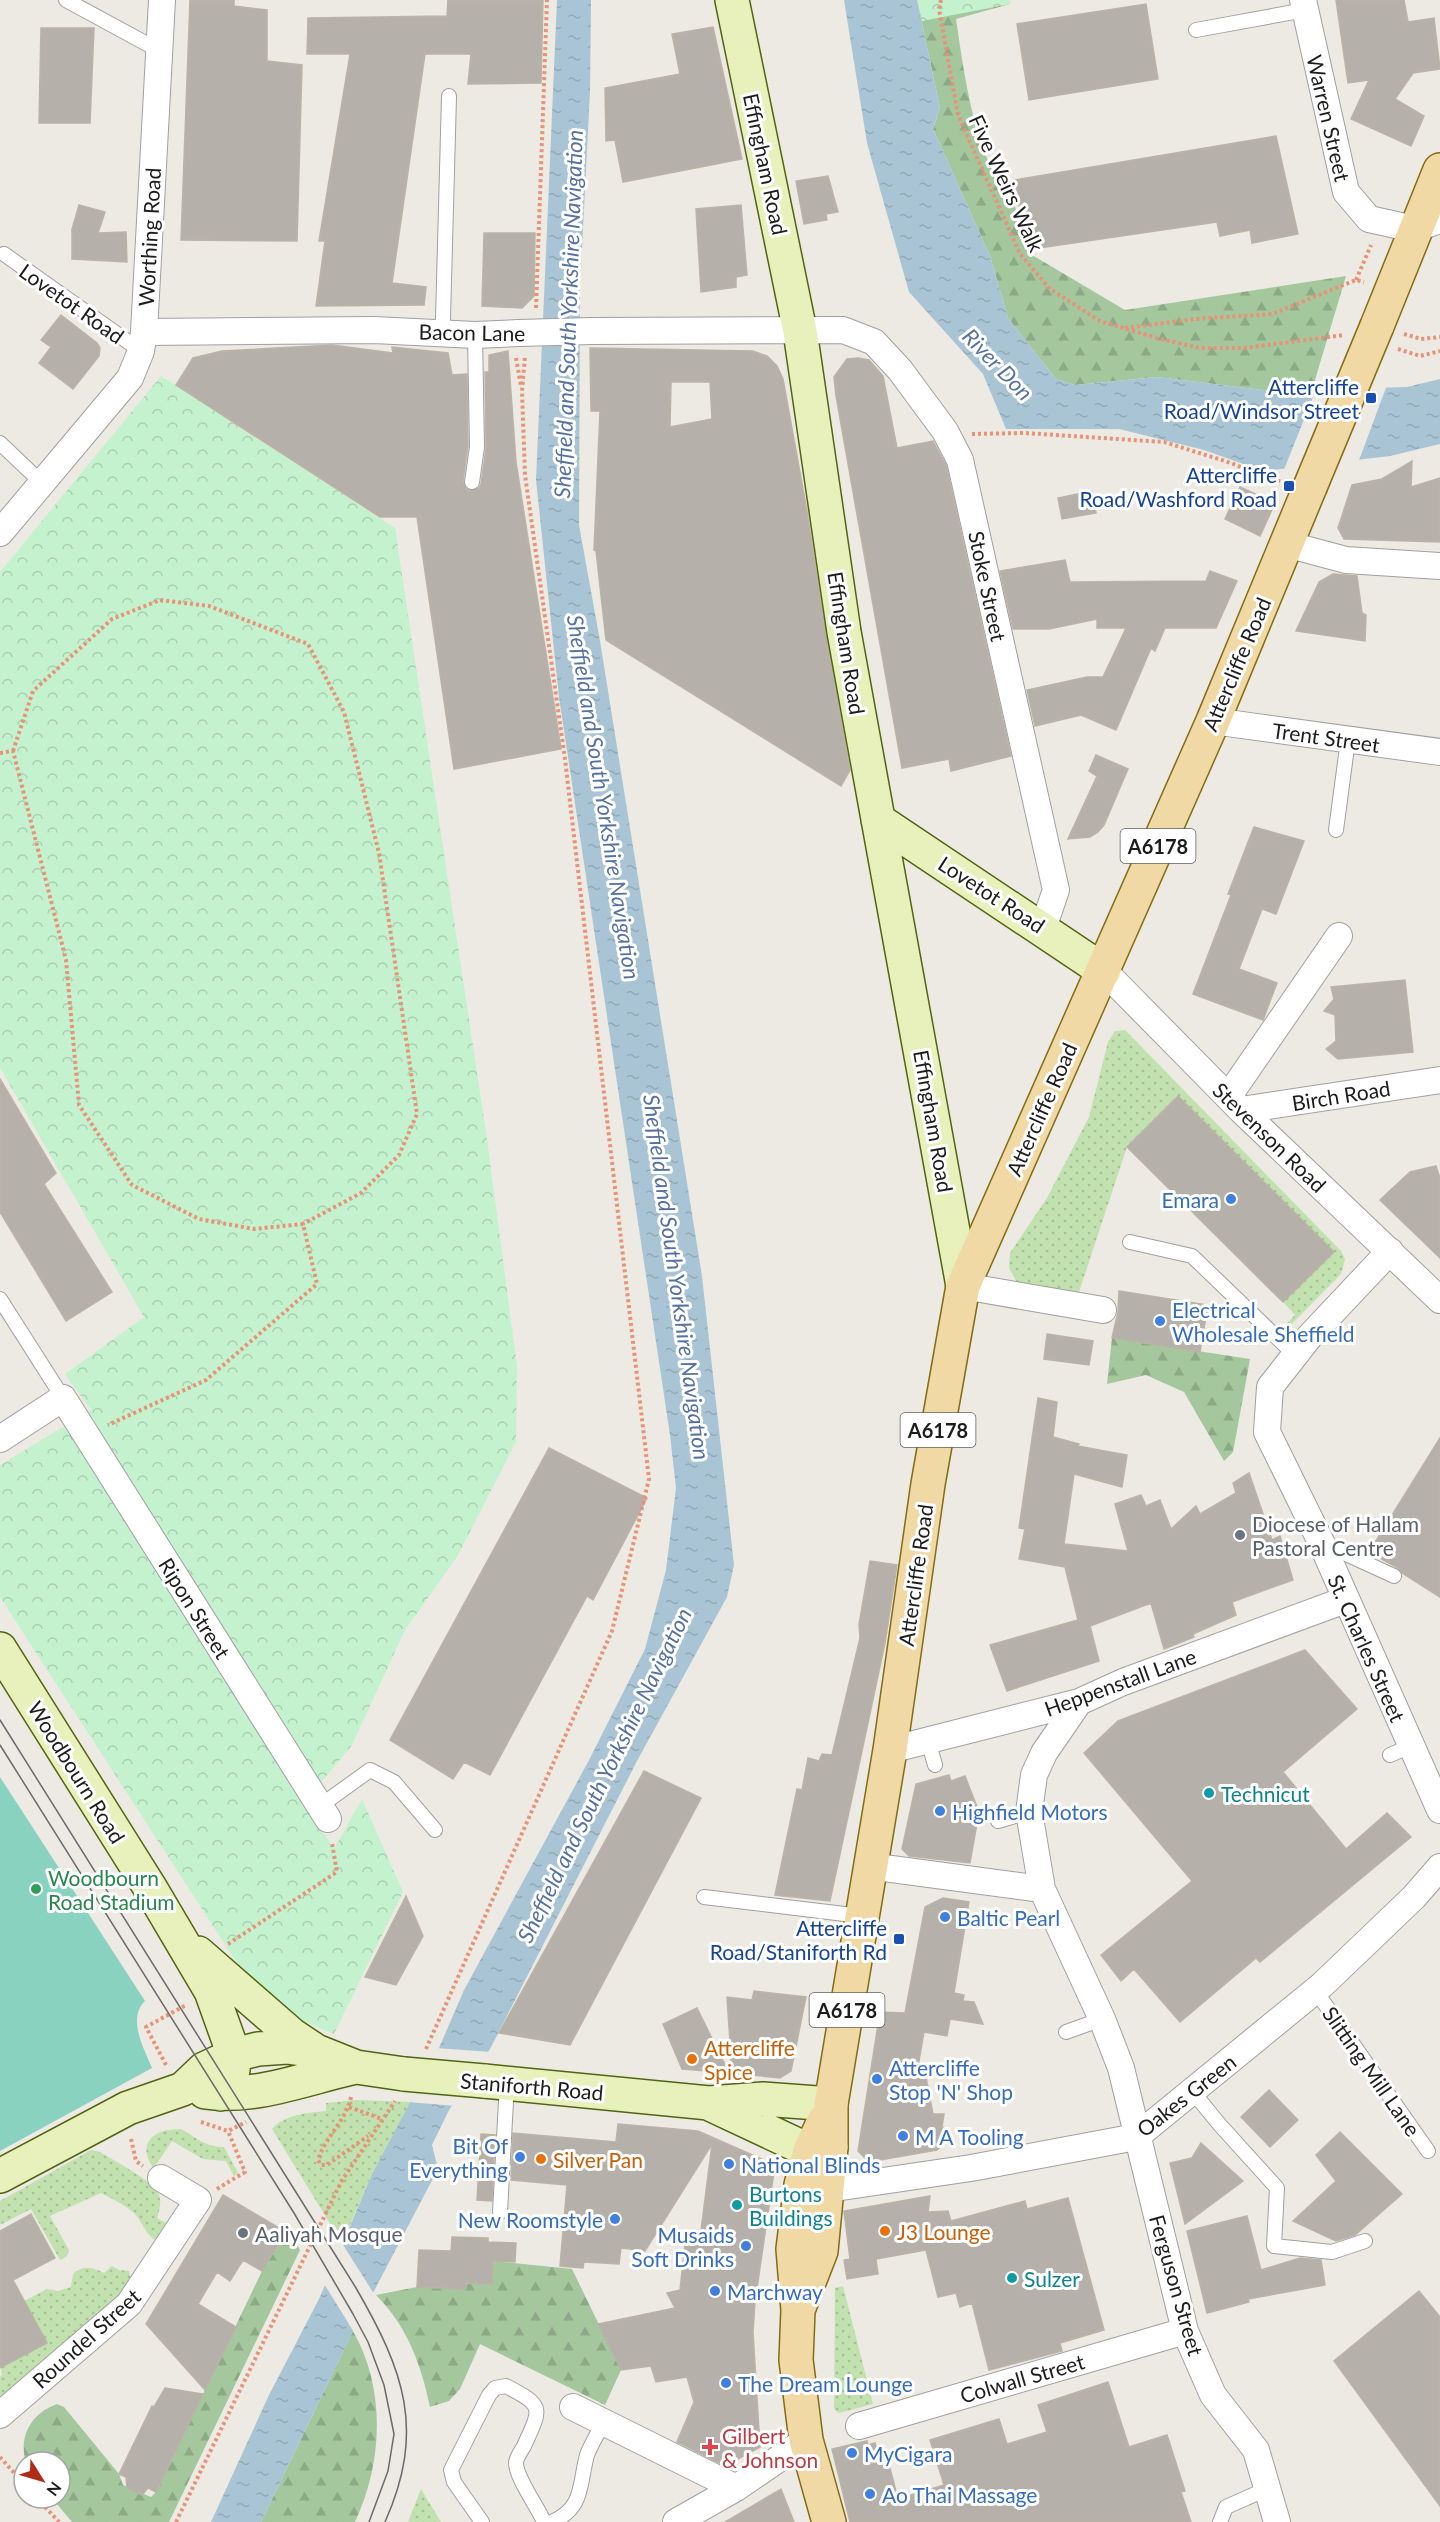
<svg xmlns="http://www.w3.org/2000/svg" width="1440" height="2522" viewBox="0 0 1440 2522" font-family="Lato,sans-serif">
<defs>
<pattern id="grass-dots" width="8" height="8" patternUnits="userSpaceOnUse" patternTransform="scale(1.5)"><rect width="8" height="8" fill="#c1e1af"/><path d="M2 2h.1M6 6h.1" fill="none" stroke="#a5c096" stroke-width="1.8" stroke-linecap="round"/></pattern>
<pattern id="forest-firs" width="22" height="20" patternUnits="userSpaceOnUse" patternTransform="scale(1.5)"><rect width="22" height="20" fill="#a4c79d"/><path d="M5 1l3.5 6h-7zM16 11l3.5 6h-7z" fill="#8daa87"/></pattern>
<pattern id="park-crowns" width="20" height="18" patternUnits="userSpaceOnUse" patternTransform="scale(1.5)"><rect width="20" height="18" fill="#c5f2ce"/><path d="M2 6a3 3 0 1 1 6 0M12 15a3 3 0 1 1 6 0" fill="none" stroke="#a9cfb0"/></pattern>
<pattern id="water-ripples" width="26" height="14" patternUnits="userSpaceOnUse" patternTransform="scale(1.5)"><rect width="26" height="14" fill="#a9c5d5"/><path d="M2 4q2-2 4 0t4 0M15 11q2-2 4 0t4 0" fill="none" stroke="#91a9b6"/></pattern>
</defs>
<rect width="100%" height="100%" fill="#eceae3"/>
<path fill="url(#grass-dots)" d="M1125,1030l216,221 4,8 -4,15 -60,61 -3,-3 17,-17 -12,-13 51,-50 -157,-156 -50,51 -49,148 -60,-11 -9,-16 1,-15 37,-55 42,-81 19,-75 7,-11z
M356,2100l55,2 -39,72 -30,69 -70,-114c13,-15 36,-16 54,-18v-8z
M181,2129c14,8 26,19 43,18l14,26 -4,3 -8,-15 -23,-2 -31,-18 -18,27c-11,-12 -11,-30 7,-36 6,-3 14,-2 20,-3z
M91,2150l9,2c14,9 53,28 59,43 3,8 0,16 -2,23l9,5 -11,17c-9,-5 -13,-19 -21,-27 -10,-9 -22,-14 -33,-20l-51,23 19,34 -2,6 -7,4 -29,-51 -31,16v-24z
M112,2266l7,4 10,1 2,8 -7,13 -124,106v-21l2,-2 -2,-11 24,-63 23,-12 11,2 13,-4 2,-13c10,-9 19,-7 31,-1z
M843,2286l30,118 -34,9 -5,-4 1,-121z
M421,2489l20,33h-33z"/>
<path fill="url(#forest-firs)" d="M917,0h92l1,4 -54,15c8,54 15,108 39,157h12l20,76 98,58 221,-34 -34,114 -41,1 -114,-14 -82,8 -19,-6 -48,-61 -18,-62 -57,-127 7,-21z
M1112,1338l138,21 -17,93 -9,9 -40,-69 -38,-17 -39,9z
M286,2232l6,4 8,14 -131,272h-97l-20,-24h8v-36h-34c-8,-26 6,-49 31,-58l7,3 55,67 4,11 28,12 5,-5 106,-221z
M493,2261l79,8 49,101 -16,35 -125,-61 -20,45 -11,12 -19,6c-9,-43 -23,-81 -54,-112l41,-8 49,1v-5l25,1z
M353,2331c33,58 30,131 2,191h-94z"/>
<path fill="url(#park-crowns)" d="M917,0h92l1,4 -88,17z
M161,376l234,152 92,611 30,227 -1,76 -59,115 -52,73 -53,115 -48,58 30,46 28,-50 41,93 -69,142 -48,-20 -49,-51 -237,-366v-132l91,-55 -26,-36 79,-57 -144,-249v-496z"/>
<path fill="#8ad2c0" d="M0,1777l145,224c-18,17 -1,48 7,67l-152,83z"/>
<path fill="url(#water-ripples)" d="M557,0h34l-1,91 -10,198 -1,236 21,116 102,635 32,289 -7,32 -90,164 -147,288 -41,61 -17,35 6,24 -85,162 -92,191h-50l58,-127 51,-98 52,-123 67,-126 25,-58 124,-228 57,-113 21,-79 10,-82 -6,-53 -111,-738 -23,-217z
M844,0h73l23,108 -7,21 57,127 18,62 48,61 19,6 82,-8 114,14 136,-4 33,-8v65l-50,12 -127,15 -59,-21 -85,-21h-113l-23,-55 -74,-82 -42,-149z"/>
<path fill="#eceae3" d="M1387,385l-29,78 -75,9 34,-85z
M436,2048l55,4 -35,54 -48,-4z
M340,2240l36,57 -21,37 -32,-52z"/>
<path fill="#b5b0a9" stroke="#bcb3a7" stroke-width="1.5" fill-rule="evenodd" d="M190,0h44v6l33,4v51l35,4 -5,176 -116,-1z
M448,0h95l-2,83 -73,1 3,-30h-46l-33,229 34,4 -2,18 -108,1 9,-65h-6l31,-187h-43l1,-36 139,-2z
M1336,0h68l4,22 26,-4 6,51 -27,4 -18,26 29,17 -13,30 -60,-27 18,-39 -21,3z
M1146,4l12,75 -129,21 -12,-76z
M713,27l29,132 -119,23 -8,-42 -9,1 -1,-53 75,-14 -8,-40z
M41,28h53l-4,95h-51z
M1276,136l22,98 -46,9 -2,-13 -30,6 -3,-14 -191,28 -11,-70z
M828,176l10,36 -12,2 1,6 -23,4 -8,-43z
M79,205l26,7 -7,21 28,-1 1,30 -55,-3v-30z
M741,205l6,70 -11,2v10l-35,5 -5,-83z
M484,233h51l-1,63 -12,12 -40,-2z
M61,315l36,28 3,5 -1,8 -26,33 -34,-26 12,-16 -10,-7z
M332,345l61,8 -1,-6 56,6 4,22 15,-1 1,72 -5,35 3,8 5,2 8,-3 2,-4 5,-36 -1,-76h4v-17l19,-4 8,111 45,287 -107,20 -37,-252h-37l-204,-132 17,-27 29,-7z
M590,348l163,3 14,5 10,10 6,13 24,132 19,124 24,135 -9,16 -235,-146 -10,-89 -2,-1 6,-139h-9zM671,382h39l2,37 -42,8z
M858,358l11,2 14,16 14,72 36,-7 13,24 65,291 -60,15 -2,-12 -47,9 -66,-372 -2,-19 13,-18z
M1412,461l-1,26 29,-9v64l-96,-3 -6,-11 14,-43 30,-6z
M1240,487l35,16 -15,33 -35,-17z
M1092,491l4,22 -34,6 -4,-21z
M1065,560l5,22 136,-1 4,-10 27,10 -21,47h-51l-10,23 -4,-3 -35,82 -35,-15 -46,11 -8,-36 60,-13h16l23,-49h-29v-9l-48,10h-36l-13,-58z
M1333,574l24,2 5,37 4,2 -1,26 -69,-10 23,-49z
M1096,755l32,14 -24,56 -6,7 -8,5 -22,2 29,-63 -8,-5z
M1254,827l50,14 -28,73 -14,-5 -23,60 38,14 -14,37 -70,-26 38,-99 -3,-1z
M1405,980l8,72 -75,7 -12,-10 10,-8 -1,-26 -11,-4 10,-12 -3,-12z
M0,1079l56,94 -12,11 68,108 -46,29 -66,-109z
M1178,1096l156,156 -51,50 -156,-155z
M1436,1166l4,12v80l-60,-58 30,-28z
M1119,1291l89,14 -8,47 -88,-14 6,-26z
M1047,1334l46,7 -4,24 -45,-6z
M1038,1398l19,4 -4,35 26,7 -1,2 49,9 -5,32 -48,-13 -10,70 64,7 -13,-47 26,-9 5,11 14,-6 11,29 25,-23 4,8 36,-21 -3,-10 16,-10 23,67 8,-4 13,44 -61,22 4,13 -43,19 1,3 -30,12 -13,-46 -61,23 9,35 -92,30 -17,-46 88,-25 -13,-53 -46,-8 6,-30 -6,-1z
M1440,1438v159l-38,-24 -4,-5 -29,-16z
M549,1448l98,50 -54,102 -6,-4 -97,179 -26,-13 -11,17 -63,-39z
M870,1561l27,4 -12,78 -55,258 -55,-6 22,-106 5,1 6,-32 11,3 3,-7 10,1 28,-117 -1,-14z
M1305,1650l52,59 -74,63 63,77 41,-36 24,24 -151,125 -4,-4 -76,64 -46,-53 -13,12 -20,-26 91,-74 -108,-128 34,-32z
M644,1771l57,27 -131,247 -71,-12z
M949,1775l2,6 14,-5 14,36 -9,51 -61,-7 -7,-7 14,-65z
M406,1896l17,40 -27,49 -31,-8z
M943,1898l26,4 -15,91 10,2 -1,6 11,1 9,22 -33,-5 -3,17 -23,-4 -8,46 10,-1 7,37h11l-2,13 4,1 -2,16 -7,6 -68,12 -11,-11 22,-139 25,1 20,-106z
M754,1991l52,6 -15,74 -11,7 -48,-5 -5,-76 25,3z
M697,2008l32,65 -47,-4 -19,-45z
M1269,2090l29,30 -28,27 -29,-30z
M618,2124l80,7 77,34 -20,137 -2,30 7,115 -35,19 -48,-24 17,-40 -7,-25 -31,5 -5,-16 -30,4 -23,-46 77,-16 -8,-15 13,-3 5,-46 14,2 13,-102 -67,107 -24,-3 -2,16 -35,-2 -1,6 -23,-2 7,-81 -56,-5 2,-47 103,9z
M1340,2132l62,62 -47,41 -19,6 -43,-20 43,-40 -20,-26z
M481,2134l14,1 -3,66 -15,-1z
M1201,2143l42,38 -58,43 -15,-61 22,-5z
M223,2195l63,37 -24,39 -19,-11 -13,21 -13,-9 -19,32 38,23 -31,63 -59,-66z
M930,2196l-2,16 20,-1 3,10 74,-20 2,8 41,-11 36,132 -44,13 2,8 -73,19 -17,-67 -12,4 -4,-14 -18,4 -12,-47 -50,9 2,15 -31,5 -3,-19 6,-1 -6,-48z
M31,2214l24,44 -42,22 34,63 -47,25v-137z
M1247,2216l14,54 39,-12 21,2 4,25 -77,14 1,3 -42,11 -20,-82z
M452,2237l36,1v4l28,1 -1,19 -22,-1 -1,23 -26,-1v6l-49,-2 2,-37 32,1z
M1419,2291l21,26v189l-106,-145z
M1108,2382l21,65 38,-12 18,56 -4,1 10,30h-341l-18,-73 35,-8 1,4 7,-2 3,12 8,-2 12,46 46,-14 -14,-45 69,-21 8,25 40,-12 -9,-27z
M165,2388l38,6 -47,98 -8,-4 -6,7 -15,-7 -1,-11 -7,-3 33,-68 2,1z
M781,2489l13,33h-69z"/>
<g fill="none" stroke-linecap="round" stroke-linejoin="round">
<defs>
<path id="lane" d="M66,0l94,51
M1196,30l109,-20
M4,254l137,97
M441,333l2,-14 6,-223
M0,443l42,40
M472,482l5,-35 -2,-112
M1336,830l12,-90
M1130,1242l62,14 103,99
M0,1299l63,99
M1322,1543l72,33
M928,1740l7,25
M1390,1755l21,-9
M320,1806l50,-36 24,12 41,48
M998,1821l31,-9
M704,1897l157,19
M1315,1990l113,161
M1066,2032l36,-13
M1192,2091l28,34 57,63 -3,58 58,6 33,-11
M500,2212l7,-129
M482,2522l-28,-40 -3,-12 38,-75 6,-7 11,-2c38,20 36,21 18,60 -3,5 -8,12 -8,17 0,15 22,44 28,59
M552,2522c32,-14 27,-37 35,-67 4,-11 12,-23 17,-34
M1220,2522l6,-15 43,-19"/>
<path id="street" d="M1303,0l43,192 23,27 45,10 26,-9
M592,331l251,-1 31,12 26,28 45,61 15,29 96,430 -13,38
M144,332l230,-2 101,5 44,-2
M0,533l130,-155 11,-27 3,-19 18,-332
M1286,544l60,16 94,6
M1213,721l227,31
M1104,971l137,139 199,190
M1228,1097l111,-161
M1241,1110l199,-30
M1390,1251l-80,85 -40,51 -3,45 54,110 119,268
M963,1286l140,24
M0,1439l63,-41 265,421
M1079,1702l-35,51 -10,22 -5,37 13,77 60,130 19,49 64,263 28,64 43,55 21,72
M890,1750l189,-48 44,-20 222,-82
M869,1866l173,23
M828,2189l143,-21 165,-31 186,-152 92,-88 26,-30
M573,2407l163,81
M0,2415l129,-111 69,-104 -37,-22
M859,2426l326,-95
M676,2522l60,-34 70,-48"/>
<path id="secondary" d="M732,0l68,331 44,301 119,654
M878,820l226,151
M0,1649l149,237 62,105 23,64 -1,15 -5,14 -8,10
M198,1953l94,82 24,16
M484,2081l225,22 54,-4 68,5
M205,2092c51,7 101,-14 151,-25
M710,2104l100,47 9,1 12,-5
M0,2176l128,-68 55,-19 21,-20 30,-14 24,-6 29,-2 29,4 40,16 48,7"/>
<path id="primary" d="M1377,326l63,-156
M824,2121l-14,30 -9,34 -8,64 5,61 -2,50 10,80 23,82
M798,2310l23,-59 10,-104v-43l59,-354 38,-266 35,-198 250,-565 97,-234"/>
</defs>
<use href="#lane" stroke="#a0a0a0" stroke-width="16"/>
<use href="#street" stroke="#a0a0a0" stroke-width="28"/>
<use href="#secondary" stroke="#516511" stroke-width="36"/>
<use href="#primary" stroke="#836c12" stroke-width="36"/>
<path stroke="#e89278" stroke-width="4" stroke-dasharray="3 3" stroke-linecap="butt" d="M941,0l-2,9 19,106 62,139 30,35 50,32 60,18 40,9h44l100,-13
M1356,280l15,-35
M536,308l11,-308
M1125,328l70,-9 77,-5 84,-34 8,2
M1404,334l17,5 19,-2
M1398,349l22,7 20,-5
M516,358l5,28
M972,434l53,-1 139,9 61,19 57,21
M13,751l20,-60 79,-72 48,-19 49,6 99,38 36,68 35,141 38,261 -18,41 -38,38 -58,31
M0,753l13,-2 53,209 13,145 53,80 67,34 55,10 49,-5 14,60 -111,96 -98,45
M228,1944l109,-72 -5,-29
M426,2049l186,-418 37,-152 -84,-720 -40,-284 -3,-84 3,-35
M166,2065l-20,-38 40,-22
M351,2097c-5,24 -26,40 -33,63l3,5h6l41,-29
M349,2107l33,12
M201,2122l27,9 18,-9
M131,2139l5,22 7,5
M217,2189l28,-17 -17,-41
M0,2457l24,27
M37,2498l22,24
M176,2522l165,-340 54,-81"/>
<use href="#lane" stroke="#fff" stroke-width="14"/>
<use href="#street" stroke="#fff" stroke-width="26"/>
<use href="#secondary" stroke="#e8f1bc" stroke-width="33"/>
<use href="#primary" stroke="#f0d9a5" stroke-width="33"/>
<path stroke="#6a6a6a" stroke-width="1.5" d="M0,1720l356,568c48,83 70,142 29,234
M0,1745l294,468 59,101 15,28 16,43 10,49 -6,37 -19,51"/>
<defs>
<path id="street-bridge" d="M519,333l73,-2"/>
<path id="secondary-bridge" d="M404,2074l80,7"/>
<path id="primary-bridge" d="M1310,487l67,-161"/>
</defs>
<use href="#street-bridge" stroke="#a0a0a0" stroke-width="28" stroke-linecap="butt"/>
<use href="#secondary-bridge" stroke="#516511" stroke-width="36" stroke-linecap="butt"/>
<use href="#primary-bridge" stroke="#836c12" stroke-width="36" stroke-linecap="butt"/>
<use href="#street-bridge" stroke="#fff" stroke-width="26"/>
<use href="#secondary-bridge" stroke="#e8f1bc" stroke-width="33"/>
<use href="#primary-bridge" stroke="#f0d9a5" stroke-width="33"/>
</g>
<g fill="#1a4fb4" stroke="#fff" stroke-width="2">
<rect x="1365" y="392" width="12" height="12" rx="3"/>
<rect x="1283" y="480" width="12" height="12" rx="3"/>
<rect x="893" y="1933" width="12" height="12" rx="3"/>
</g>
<g fill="#3f7fe0" stroke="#fff" stroke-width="2">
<circle cx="1231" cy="1199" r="6"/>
<circle cx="1160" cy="1321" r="6"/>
<circle cx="940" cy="1811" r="6"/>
<circle cx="945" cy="1917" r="6"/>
<circle cx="877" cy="2079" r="6"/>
<circle cx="903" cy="2136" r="6"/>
<circle cx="520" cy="2157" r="6"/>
<circle cx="729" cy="2164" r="6"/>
<circle cx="615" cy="2219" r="6"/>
<circle cx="746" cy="2246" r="6"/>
<circle cx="715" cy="2291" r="6"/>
<circle cx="726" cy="2383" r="6"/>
<circle cx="852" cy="2453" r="6"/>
<circle cx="870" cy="2494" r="6"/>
</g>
<g fill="#6b7280" stroke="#fff" stroke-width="2">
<circle cx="1240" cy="1535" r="6"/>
<circle cx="243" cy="2233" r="6"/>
</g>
<g fill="#0f9aa8" stroke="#fff" stroke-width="2">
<circle cx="1209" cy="1793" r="6"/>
<circle cx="737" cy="2205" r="6"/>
<circle cx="1012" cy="2278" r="6"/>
</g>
<circle fill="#2e9e5b" stroke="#fff" stroke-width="2" cx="36" cy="1889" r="6"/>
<g fill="#e8710a" stroke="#fff" stroke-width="2">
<circle cx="692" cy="2059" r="6"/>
<circle cx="541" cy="2159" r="6"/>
<circle cx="885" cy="2231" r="6"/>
</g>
<path fill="#e0444e" stroke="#fff" stroke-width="2" d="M707 2438h6v6h6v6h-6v6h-6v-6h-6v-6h6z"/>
<g text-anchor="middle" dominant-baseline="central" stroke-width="6" stroke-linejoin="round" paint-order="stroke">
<g fill="#fff" stroke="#606060" stroke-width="1.5">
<rect x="1120.5" y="829" width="75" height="34" rx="4.5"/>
<rect x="900.5" y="1413" width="75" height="34" rx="4.5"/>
<rect x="809.5" y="1993" width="75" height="34" rx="4.5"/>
</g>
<g font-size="20" font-weight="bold" fill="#1c1c1c">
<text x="1158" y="846">A6178</text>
<text x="938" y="1430">A6178</text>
<text x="847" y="2010">A6178</text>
</g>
<g font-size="21" fill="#1c1c1c" stroke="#fff">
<text transform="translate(1329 118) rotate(77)">Warren Street</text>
<text transform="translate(766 164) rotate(78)">Effingham Road</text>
<text transform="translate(1007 183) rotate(65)">Five Weirs Walk</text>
<text transform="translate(149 237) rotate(-87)">Worthing Road</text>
<text transform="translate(72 303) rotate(35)">Lovetot Road</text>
<text transform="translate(472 332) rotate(1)">Bacon Lane</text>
<text transform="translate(988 586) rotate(78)">Stoke Street</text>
<text transform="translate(847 643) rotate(81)">Effingham Road</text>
<text transform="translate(1236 664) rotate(-67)">Attercliffe Road</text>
<text transform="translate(1326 737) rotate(8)">Trent Street</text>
<text transform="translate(992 894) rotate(33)">Lovetot Road</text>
<text transform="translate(1341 1095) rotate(-9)">Birch Road</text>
<text transform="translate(1041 1109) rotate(-66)">Attercliffe Road</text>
<text transform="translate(934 1121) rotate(80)">Effingham Road</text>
<text transform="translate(1270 1137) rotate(44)">Stevenson Road</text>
<text transform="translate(915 1575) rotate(-82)">Attercliffe Road</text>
<text transform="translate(195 1608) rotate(58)">Ripon Street</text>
<text transform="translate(1367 1648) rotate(66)">St. Charles Street</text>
<text transform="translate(1120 1682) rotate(-20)">Heppenstall Lane</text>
<text transform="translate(77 1772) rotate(58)">Woodbourn Road</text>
<text transform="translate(1372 2071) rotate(55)">Slitting Mill Lane</text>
<text transform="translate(532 2086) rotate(5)">Staniforth Road</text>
<text transform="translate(1186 2095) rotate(-38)">Oakes Green</text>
<text transform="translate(1177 2285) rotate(74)">Ferguson Street</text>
<text transform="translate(86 2338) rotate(-42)">Roundel Street</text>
<text transform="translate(1022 2378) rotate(-16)">Colwall Street</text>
</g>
<g font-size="21" fill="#164399" stroke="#fff" text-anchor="end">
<text x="1359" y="386">Attercliffe<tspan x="1359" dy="24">Road/Windsor Street</tspan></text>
<text x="1277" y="474">Attercliffe<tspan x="1277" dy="24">Road/Washford Road</tspan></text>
<text x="887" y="1927">Attercliffe<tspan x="887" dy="24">Road/Staniforth Rd</tspan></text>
</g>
<g font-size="21" fill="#366cbe" stroke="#fff" text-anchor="start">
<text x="1219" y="1199" text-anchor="end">Emara</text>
<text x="1172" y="1309">Electrical<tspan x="1172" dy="24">Wholesale Sheffield</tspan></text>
<text x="952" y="1811">Highfield Motors</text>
<text x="957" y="1917">Baltic Pearl</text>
<text x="889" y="2067">Attercliffe<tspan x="889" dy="24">Stop 'N' Shop</tspan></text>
<text x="915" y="2136">M A Tooling</text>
<text x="508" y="2145" text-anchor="end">Bit Of<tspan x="508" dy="24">Everything</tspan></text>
<text x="741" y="2164">National Blinds</text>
<text x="603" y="2219" text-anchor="end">New Roomstyle</text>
<text x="734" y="2234" text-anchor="end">Musaids<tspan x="734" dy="24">Soft Drinks</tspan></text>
<text x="727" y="2291">Marchway</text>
<text x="738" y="2383">The Dream Lounge</text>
<text x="864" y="2453">MyCigara</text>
<text x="882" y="2494">Ao Thai Massage</text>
</g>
<g font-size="21" fill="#5b616d" stroke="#fff" text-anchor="start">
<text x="1252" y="1523">Diocese of Hallam<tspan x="1252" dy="24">Pastoral Centre</tspan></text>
<text x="255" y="2233">Aaliyah Mosque</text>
</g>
<g font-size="21" fill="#0d838f" stroke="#fff" text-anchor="start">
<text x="1221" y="1793">Technicut</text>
<text x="749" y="2193">Burtons<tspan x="749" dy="24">Buildings</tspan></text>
<text x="1024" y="2278">Sulzer</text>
</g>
<g font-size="21" fill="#27864d" stroke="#fff" text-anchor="start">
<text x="48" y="1877">Woodbourn<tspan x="48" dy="24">Road Stadium</tspan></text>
</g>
<g font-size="21" fill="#c56008" stroke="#fff" text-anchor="start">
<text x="704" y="2047">Attercliffe<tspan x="704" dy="24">Spice</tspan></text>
<text x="553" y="2159">Silver Pan</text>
<text x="897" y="2231">J3 Lounge</text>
</g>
<g font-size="21" fill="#be3a42" stroke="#fff" text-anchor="start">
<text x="722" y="2435">Gilbert<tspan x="722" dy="24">&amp; Johnson</tspan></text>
</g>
<g font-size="22" font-style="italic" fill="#5571a0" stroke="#fff">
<text transform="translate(568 314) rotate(-88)">Sheffield and South Yorkshire Navigation</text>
<text transform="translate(998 364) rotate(46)">River Don</text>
<text transform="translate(604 797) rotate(81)">Sheffield and South Yorkshire Navigation</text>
<text transform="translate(677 1277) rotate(82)">Sheffield and South Yorkshire Navigation</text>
<text transform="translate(604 1775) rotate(-64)">Sheffield and South Yorkshire Navigation</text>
</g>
</g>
<g transform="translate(42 2480) rotate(127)"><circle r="28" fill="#ffffff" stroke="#a4a4a4" stroke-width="1.5"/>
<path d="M0-4.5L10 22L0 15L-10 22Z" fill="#b12c18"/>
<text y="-9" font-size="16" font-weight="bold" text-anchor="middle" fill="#1c1c1c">N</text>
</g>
</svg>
